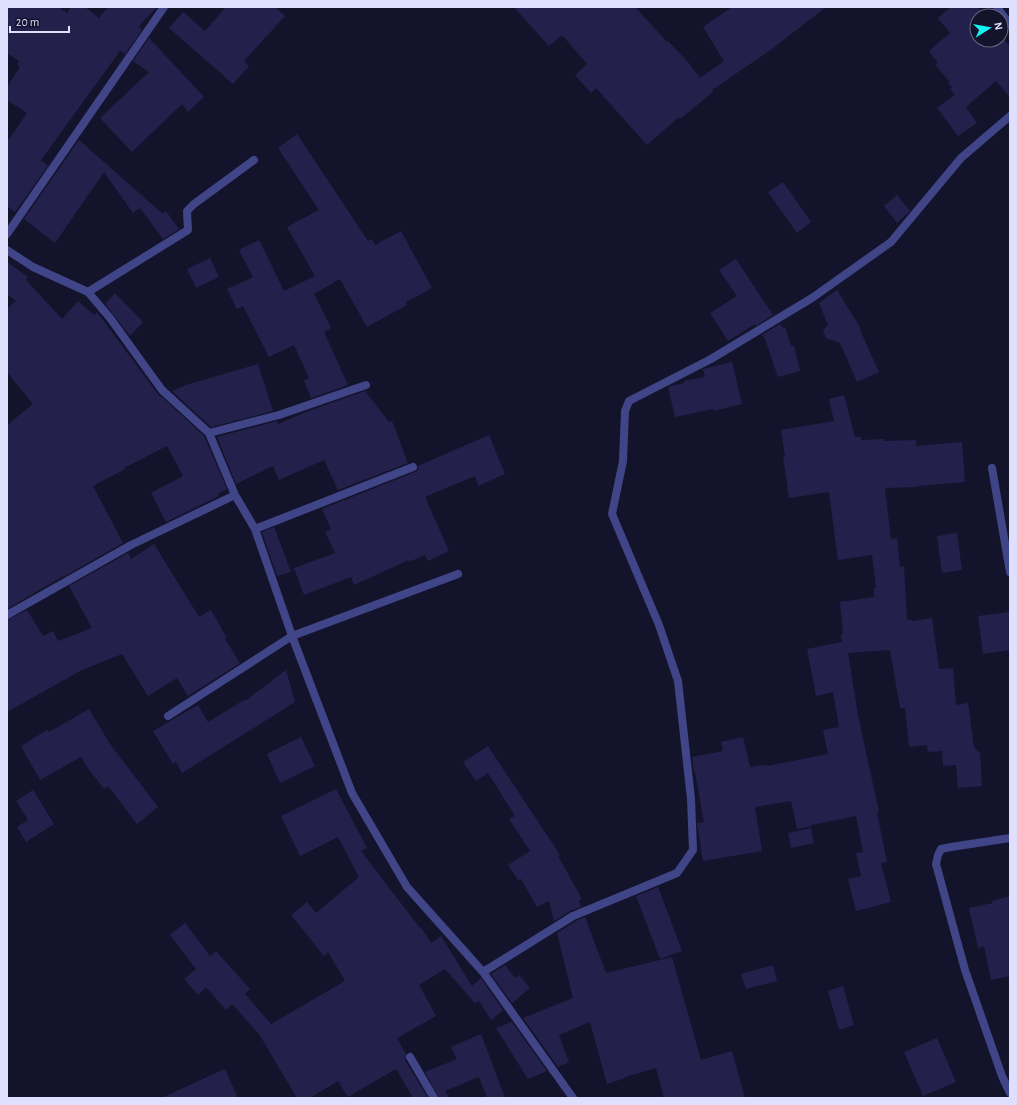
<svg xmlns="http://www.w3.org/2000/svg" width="1017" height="1105" viewBox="0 0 1017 1105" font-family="'Alegreya Sans',sans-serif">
<rect width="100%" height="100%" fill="#14132c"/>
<path fill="#24204c" d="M7,7h51l9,6 4,-6h14l14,11 9,-11h49l-18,19 3,4 -17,24 -5,-3 -79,109 7,6 -33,46 -8,-6v-64l20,-29 -20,-13v-13l13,-20 -3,-3 2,-3 -12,-8z
M226,7h49l10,9 -41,45 5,5 -16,18 -64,-56 14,-16 22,19z
M514,7h121l32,35 1,-1 20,21 12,16 24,-17 -21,-34 29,-20h94l-54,42 -60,41 1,2 -33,27 -1,-2 -32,28 -51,-57 -5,5 -16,-18 12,-11 -25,-29 -13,11z
M951,7h26l8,9h-8v24h24v-4l9,11v50l-14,-16 -30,26 11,16 -19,13 -21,-28 18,-13 -5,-6 2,-2 -4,-4 2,-1 -15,-17 3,-2 -9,-12 21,-18 -12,-15z
M149,38l55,59 -16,15 -6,-8 -50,48 -32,-34 49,-46 -16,-11z
M297,134l71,107 4,-2 3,6 26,-14 31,57 -26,14 1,3 -40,22 -27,-48 -26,15 17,34 -7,4 24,53 -37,13 -7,-18 5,-2 -15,-33 -25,12 -26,-51 -6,3 -10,-20 26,-12 -14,-27 20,-10 25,51 31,-15 -28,-49 32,-17 -41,-62z
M79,140l84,74 3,-3 13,18 -16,10 -23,-31 -7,5 -29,-41 -49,71 -31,-24z
M783,182l28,40 -14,11 -29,-41z
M897,195l13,16 -13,12 -13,-17z
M210,258l9,19 -23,11 -9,-19z
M736,259l37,56 -17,11 -1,-2 -27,17 -18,-28 27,-17 -18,-26z
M7,262l21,15 -2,3 36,39 16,-18 16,14 3,-3 63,85 1,-1 43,40 23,53 -9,5 1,2 -53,26 -15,-29 32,-17 -16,-30 -43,22 1,1 -32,17 30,57 -60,34v-1l-56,33v-184l26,-21 -26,-32v-63l9,-8 -9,-7z
M837,290l24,39 -1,1 19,42 -22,10 -17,-39 -14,-5 -3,-8 5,-5 -9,-22z
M115,293l28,29 -13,14 -25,-32z
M780,324l3,4 2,-1 6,19 3,-1 6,26 -22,6 -13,-38 -3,-4z
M732,362l10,42 -28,7 -1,-2 -38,8 -7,-30 16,-4v-2l21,-4 -2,-8z
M258,364l15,47 -62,16 -39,-36 14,-6z
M365,391l24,31 3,-1 16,42 -70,27 -14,-30 -45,20 -6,-14 -37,18 -19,-47 60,-16 1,3 28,-12z
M844,395l11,42h6v3l23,-1v2l32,-1v6l46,-4 3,40 -48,4v1l-32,1 6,51 6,-1 3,29 4,-1 3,54h5v1l20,-3 7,51 14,-1 3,37 12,-2 6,44 6,6 2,33 -24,2 -2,-23 -13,1 -1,-15 -14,1 -1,-7 -18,2 -4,-39h-5l-10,-58 -42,3 10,62 21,97 -2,1 10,49 -6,1 10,39 -35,9 -8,-32 13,-3 -5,-23 7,-1 -7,-36 -45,9 1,1 -15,3 -6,-28 -36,6 7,44 -59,10 -6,-38 7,-1 -9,-50h-1l-2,-15 31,-6 -2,-9 22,-5 7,30 17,-2v1l61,-12 -5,-24 16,-3 -6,-35 -17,4 -9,-47 35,-7 -1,-8h2l-3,-32 34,-5v-9h2l-4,-33 -34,5 -9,-68 -40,6 -6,-41h2l-4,-27 53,-9 -5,-22z
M489,435l16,39 -27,12 -3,-10 -50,21 24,54 -21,10 -3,-6 -16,7v-2l-55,25 -3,-8 -47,18 -10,-27 41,-15 -10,-21 6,-3 -9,-20 93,-37 3,-2v-4z
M274,527l17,45 -14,4 -15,-44z
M957,533l5,37 -20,3 -5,-37z
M154,544l45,73 12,-7 16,28 -2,1 15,24 -52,33 -11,-18 -29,18 -26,-42 -40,16 -75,42v-92l20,-10 16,26 10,-5 5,10 34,-13 -23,-42 59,-33 3,6z
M1010,612v38l-27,4 -5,-38z
M286,670l9,32 -113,71 -6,-11 -3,2 -20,-33 45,-26 10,17 36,-22 1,1z
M89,709l21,35 48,63 -21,17 -29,-38 -4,3 -17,-22 -6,-10 -41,23 -19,-34 26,-16 2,2z
M301,737l14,29 -35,17 -13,-29z
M488,746l72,109 -2,1 24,43 -3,1 2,7 -11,4 -16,10 -5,-20 -12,6 -16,-28 -3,1 -10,-15 22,-14 -21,-32 6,-3 -27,-43 -12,8 -13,-19z
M336,789l31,59 -6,3 59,77 1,-1 10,16 10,-7 31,50 9,-8 22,32 -12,10 -12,-19 -4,2 -30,-34 -26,16 17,31 -39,22 9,16 -1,6 23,38h-15l-17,-29 -48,28 -10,-16 -28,17h-13l-38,-64 -27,-30 -6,6 -20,-23 -8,8 -14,-16 12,-10 -26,-34 15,-12 25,33 6,-5 34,38 -5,5 26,30 74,-43 -17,-29 -4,4 -33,-41 16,-13 9,11 43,-36 -21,-40 -38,19 -19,-40z
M33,790l21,34 -28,18 -9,-15 11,-7 -12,-19z
M811,828l3,15 -23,5 -3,-15z
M658,887l24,64 -22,8 -24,-63z
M1010,896v80l-19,4 -7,-34 -6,2 -9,-40 24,-5 -1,-2z
M585,917l21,56 66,-16 29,103 31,-9 13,47h-81l-8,-30 -31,9v1l-18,6 -17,-62 -31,13 10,27 -11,5 -35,-49 50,-20 -16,-65 19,-12z
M505,965l10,13 4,-3 11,13 -18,15 -21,-29z
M773,965l4,16 -31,8 -5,-15z
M843,986l11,39 -15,5 -11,-39z
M512,1022l35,49 -19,8 -32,-51z
M481,1034l24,64h-18l-8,-21 -34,14 4,7h-10l-14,-26 32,-13 -6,-12z
M937,1038l19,44 -33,14 -19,-44z
M225,1069l13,29h-76l47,-22z"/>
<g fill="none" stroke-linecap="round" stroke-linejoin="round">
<path stroke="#404588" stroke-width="8" d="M997,7l13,18
M7,234l157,-227
M7,250l26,17 55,25 22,26 52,72 47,43 26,62 20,34 37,107 60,157 55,94 76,85 90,126
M88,292l100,-62 -1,-19 7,-7 60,-44
M209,433l70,-18 87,-30
M992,468l18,104
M255,529l158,-62
M7,615l124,-70 104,-50
M168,716l124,-80 166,-62
M1010,838l-59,9 -10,2 -3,6 -2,9 29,106 37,106 8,17
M483,972l90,-56 104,-43 16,-23 -2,-51 -13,-118 -19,-56 -47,-111 11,-53 2,-50 4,-10 82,-42 101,-61 79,-56 70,-84 49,-42
M410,1057l24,41"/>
</g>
<rect width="1017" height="1105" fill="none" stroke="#dfdffe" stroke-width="16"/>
<g transform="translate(989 28) rotate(79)"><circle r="19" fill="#14132c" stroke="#656580"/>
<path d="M0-3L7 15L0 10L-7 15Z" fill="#14f5f3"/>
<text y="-6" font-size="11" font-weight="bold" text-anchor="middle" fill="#dfdffe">N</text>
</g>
<path d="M10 26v6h59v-6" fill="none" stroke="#dfdffe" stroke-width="2"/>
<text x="16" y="26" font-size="12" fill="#dfdffe" stroke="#14132c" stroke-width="3" paint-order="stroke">20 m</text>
</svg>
